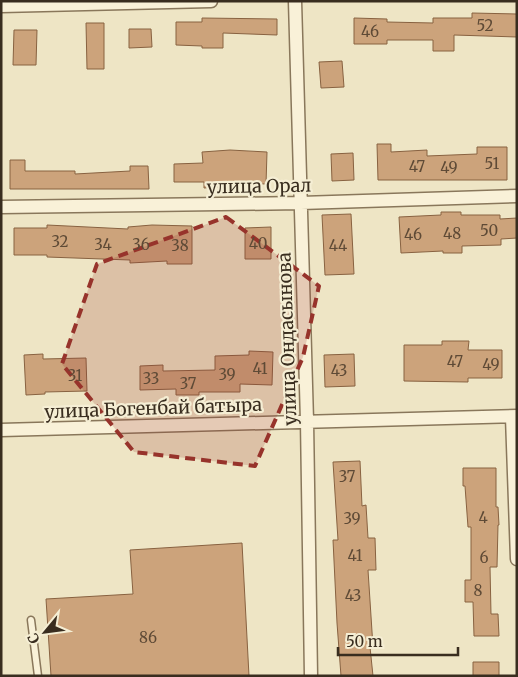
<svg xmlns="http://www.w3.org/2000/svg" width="518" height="677" viewBox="0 0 518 677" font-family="Merriweather,serif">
<rect width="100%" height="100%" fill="#eee5c5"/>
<path fill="#cca37b" stroke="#886241" d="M472,13l45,1v23l-63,-2v16h-21v-11h-46v4h-33v-26l33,1v3l46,1v-5h39z
M202,18l75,1v16l-54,-2v15h-21v-2l-26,-1v-23h26z
M86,23h18v46h-17z
M129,29h22l1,18 -23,1z
M14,30h23l-1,35h-23z
M342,61l2,26 -23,1 -2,-26z
M377,144h14v8l36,-2v6l50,-2v-7h30v33h-129z
M230,150l37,2 -1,32 -33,-1v3l-29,2v-6h-30v-18l29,-1 -1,-11z
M353,153l1,27 -22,1 -1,-27z
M10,160h15v11h50v3l55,-3v-5h18l1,23h-139z
M441,212h20v3h39v4l17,-1v20l-16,1v6l-39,1v7h-19v-2l-42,2 -2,-36 42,-2z
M351,214l3,60 -29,1 -3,-60z
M47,225l81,4v-2l24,-2 40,1v38h-25v-3l-37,2v-3l-83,-3v-2h-33v-27h33z
M271,227v32h-26v-31z
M442,341h27l-1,9h34v28h-34v4l-64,-1v-36h38z
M249,351l24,1 -1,33 -32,-1v8h-41v3h-23v-6l-36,1v-24l23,-1v6l52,-1v-14l34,-1z
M43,354v5l43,-1 1,33 -42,1v2l-19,1 -2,-40z
M354,354l1,32 -30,1 -1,-32z
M360,461l2,45 4,-1 2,33h7l1,32h-8l5,77h-3l3,29h-32l-4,-53 -4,-83h5l-5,-78z
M463,468h33v39h2l1,18h-1l-1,42h-7l1,47h7l1,22h-25l-1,-34h-8v-22h6v-53h-3l-3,-41h-2z
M242,543l7,133h-198l-5,-77 87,-5 -3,-44z
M473,662h26v14h-26z"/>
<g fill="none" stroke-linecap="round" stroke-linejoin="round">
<defs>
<path id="lane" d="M31,620l7,56"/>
<path id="street" d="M295,1l12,420 4,255
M1,6l210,-5
M1,207l300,-4 216,-7
M512,417l5,142
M1,430l516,-14"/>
</defs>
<use href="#lane" stroke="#89775b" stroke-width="9"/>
<use href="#street" stroke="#89775b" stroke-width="15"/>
<use href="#lane" stroke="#f9f1d8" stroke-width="6"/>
<use href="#street" stroke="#f9f1d8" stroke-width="12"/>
</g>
<path fill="#97332b" fill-opacity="0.2" stroke="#97332b" stroke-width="4" stroke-dasharray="10 6" stroke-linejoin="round" d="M226,217l93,69 -16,71 -48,109 -121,-14 -72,-88 35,-100z"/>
<g text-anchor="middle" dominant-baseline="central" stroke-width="4.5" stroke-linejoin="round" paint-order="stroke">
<g font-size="15" fill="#5e4a36">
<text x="485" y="25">52</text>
<text x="370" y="31">46</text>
<text x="492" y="163">51</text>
<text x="417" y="166">47</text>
<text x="449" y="167">49</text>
<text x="489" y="230">50</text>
<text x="452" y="233">48</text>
<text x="413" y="234">46</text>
<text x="60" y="241">32</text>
<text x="258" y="243">40</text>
<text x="103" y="244">34</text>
<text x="141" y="244">36</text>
<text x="180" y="245">38</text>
<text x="338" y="245">44</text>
<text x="455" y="361">47</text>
<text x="491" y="364">49</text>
<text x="260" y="368">41</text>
<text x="339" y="370">43</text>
<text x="227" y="374">39</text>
<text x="75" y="375">31</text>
<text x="151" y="378">33</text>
<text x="188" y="383">37</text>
<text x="347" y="476">37</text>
<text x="483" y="517">4</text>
<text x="352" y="518">39</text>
<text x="355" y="555">41</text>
<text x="484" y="557">6</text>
<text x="478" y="590">8</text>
<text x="353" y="595">43</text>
<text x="148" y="637">86</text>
</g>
<g font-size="18" fill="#392d1f" stroke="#f5eed4">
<text transform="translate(259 186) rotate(-1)">улица Орал</text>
<text transform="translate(287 339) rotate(-92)">улица Ондасынова</text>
<text transform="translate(153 408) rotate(-2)">улица Богенбай батыра</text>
</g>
</g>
<rect width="518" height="677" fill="none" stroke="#392d1f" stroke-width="5"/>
<g transform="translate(45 632) rotate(241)" stroke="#f5eed4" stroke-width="4" paint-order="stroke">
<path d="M0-4L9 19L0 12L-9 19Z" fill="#392d1f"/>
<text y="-8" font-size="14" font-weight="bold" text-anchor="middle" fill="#392d1f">С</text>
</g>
<path d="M338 647v8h120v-8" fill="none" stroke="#392d1f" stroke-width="2.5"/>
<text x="346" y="647" font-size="15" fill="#392d1f" stroke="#f5eed4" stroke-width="4" paint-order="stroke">50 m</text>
</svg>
